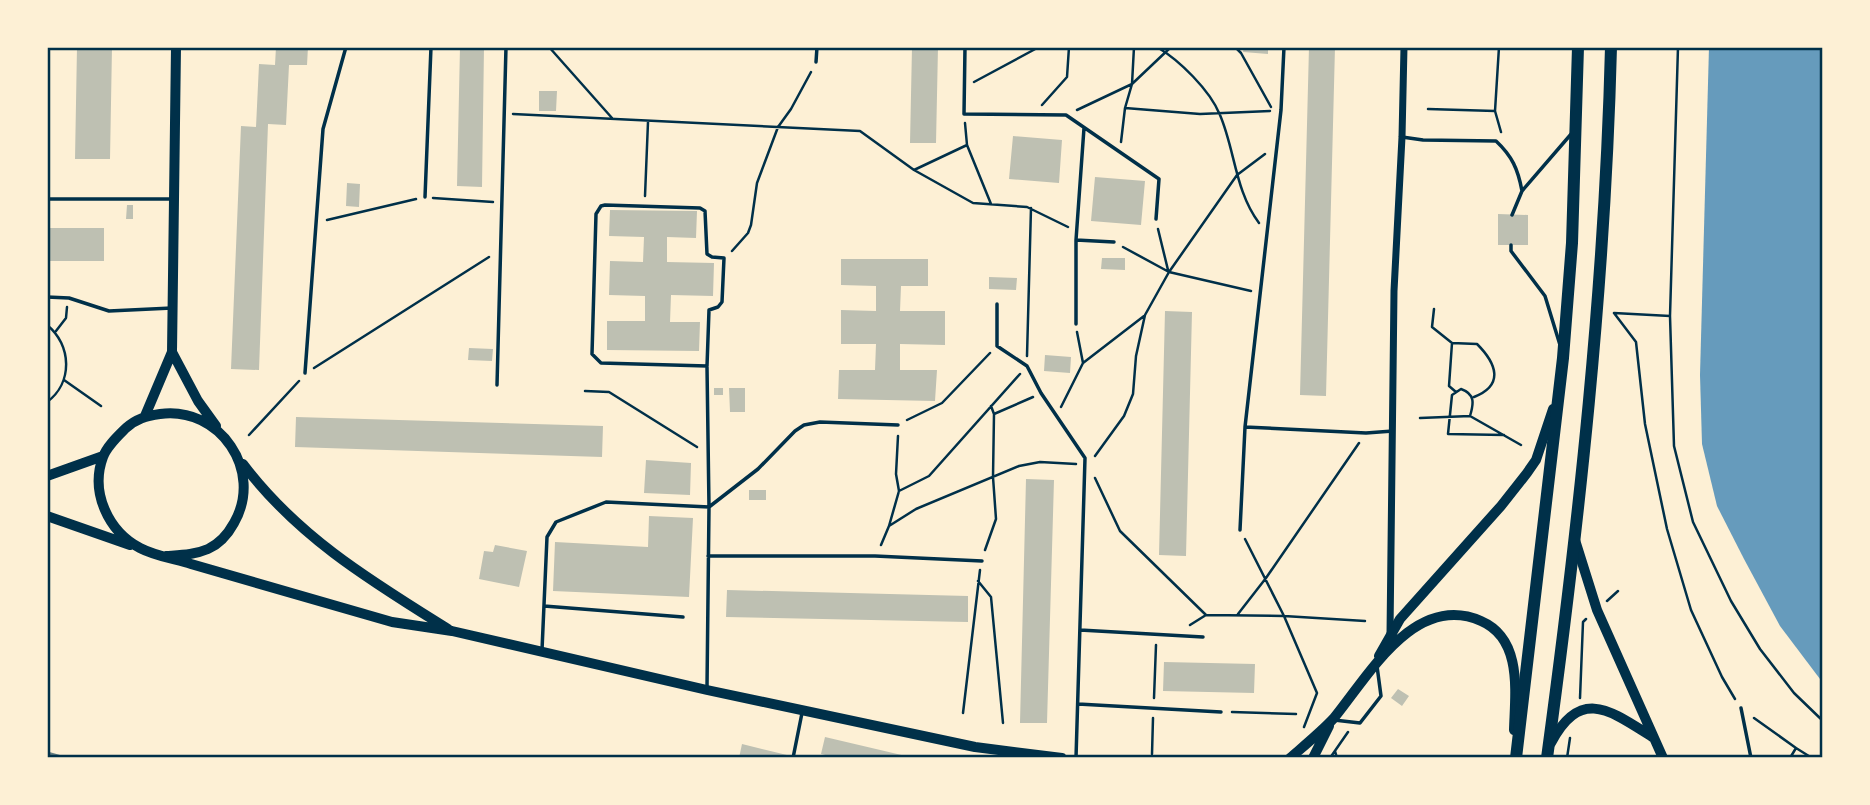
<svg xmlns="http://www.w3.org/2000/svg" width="1870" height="805" viewBox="0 0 1870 805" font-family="'Roboto Condensed',sans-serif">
<rect width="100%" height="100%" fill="#fdf0d5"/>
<path fill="#669bbc" d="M1709,47h114v636l-43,-57 -36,-67 -27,-53 -15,-62 -2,-69z"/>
<path fill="#bec0b2" d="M77,47h35l-2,112h-35z
M276,47h32l-1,18h-18l-3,60 -18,-1 -9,246 -28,-1 10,-243 15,1 3,-63 16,1z
M460,47h24l-2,140 -25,-1z
M912,47h26l-2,96h-26z
M1244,47h24v7l-25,-2z
M1309,47h26l-9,349 -26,-1z
M539,91h18l-1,20h-17z
M1013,136l49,4 -3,43 -50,-4z
M1095,177l50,4 -4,44 -50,-4z
M347,183l13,1 -1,23 -13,-1z
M127,205h6v14h-7z
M610,210l87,1 -1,27 -29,-1v25l47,1 -1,33 -42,-1 -1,27h30l-1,29 -92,-1v-29h38v-25l-36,-1 1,-34 33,1 1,-25 -35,-1z
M1498,214l30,1v30h-30z
M47,228h57v33h-57z
M1102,258h23v12l-24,-1z
M841,259h87v27h-27l-1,25h45v34l-45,-1v26h37l-2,31 -97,-2 1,-29h36l1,-26h-35v-34l35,1v-25l-35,-1z
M989,277l28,1 -1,12 -27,-1z
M1165,311l27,1 -6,244 -27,-1z
M469,348l24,1 -1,12 -24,-1z
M1045,355l26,2 -1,16 -26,-2z
M714,388h9v7h-9z
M729,388h16v24h-15z
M296,417l307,9 -1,31 -307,-10z
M646,460l45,3 -1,32 -46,-2z
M1026,479l28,1 -7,243h-27z
M749,490h17v10h-17z
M649,516l44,2 -4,79 -136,-6 2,-49 93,5z
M495,545l32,6 -8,36 -40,-8 5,-28 9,1z
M727,590l241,6v26l-242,-5z
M1164,662l91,2 -1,29 -91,-2z
M1398,689l11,7 -7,10 -11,-8z
M825,737l85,20v1h-72l-17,-4z
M742,744l45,11 -1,3h-47z"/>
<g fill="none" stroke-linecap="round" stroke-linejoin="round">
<path stroke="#003049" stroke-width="2.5" d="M549,47l63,71
M1157,47c22,13 53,43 63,68 15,35 15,76 39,108
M1235,47l6,6 30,54
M1678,47l-8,269 4,130 19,76 38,79 29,48 34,44 29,28
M974,82l65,-35
M1042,105l25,-28 2,-30
M1125,108l75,6 70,-3
M1428,109l67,2 4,-64
M1077,110l55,-26 2,-37
M1495,111l6,21
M513,114l347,17 54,39 59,33 54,4 41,20
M1121,142l4,-34 7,-24 39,-37
M967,145l24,59
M914,170l53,-25 -2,-22
M645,196l3,-74
M433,198l60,4
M327,220l89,-21
M1158,229l10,41
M1123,247l46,25 82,19
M732,251l16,-18 3,-8 6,-42 21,-56 13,-18 20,-37
M1434,309l-2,18 20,16 -3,43 7,6
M1614,313l22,29 9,82 22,105 24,81 31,67 13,22
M1614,313l56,3
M47,325c25,20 26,58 0,77
M56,331l10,-13 1,-11
M1452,343l25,1c19,19 28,41 -3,53
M1027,356l4,-148
M1083,363l61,-47
M314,368l175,-111
M64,380l37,26
M585,391l24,1 88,55
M1061,407l22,-44 -6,-31
M994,414l39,-17
M1470,416c4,-13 5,-22 -9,-27l-9,6 -4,39 56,1
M1420,418l50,-2 51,29
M907,420l35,-17 48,-50
M249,435l50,-54
M898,436l-2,38 3,17
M1095,456l29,-40 9,-22 3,-38 9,-41 24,-43 68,-97 28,-21
M1095,478l25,53 86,84
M889,526l27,-17 103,-43 21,-4 36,2
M1245,539l39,77 33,77 -13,34
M881,545l8,-19 10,-35 30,-15 91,-102
M985,550l11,-31 -3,-42 1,-63 -3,-8
M978,581l13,16 12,126
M1607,601l11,-10
M1238,614l28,-36 93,-135
M1190,625l16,-10 78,1 81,5
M1154,698l2,-53
M1580,698l3,-76 3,-3
M1232,712l64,2
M963,713l17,-143
M1754,718l42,30
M1335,751l2,7
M1152,754l1,-36
M1330,758l18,-26
M1567,758l3,-20
M1790,758l6,-10 16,10"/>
<path stroke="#003049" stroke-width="3.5" d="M965,47l-1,67 102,1 93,64 -3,40
M47,55v-8
M816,62l1,-15
M1084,128l-8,112 38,2
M1402,137l21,3 73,1c16,15 22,28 26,50
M425,197l6,-150
M47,199h125
M605,205l95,3 5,3 2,43 5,3 12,1 -2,44 -4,5 -9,3 -2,56 -106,-3 -9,-9 4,-140 5,-8z
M1512,215l10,-24 50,-58
M1076,240v84
M1511,245v6l34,45 15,49
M47,297l22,1 40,13 63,-3
M997,304v42l30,20 14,27 44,65 -9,300
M305,373l18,-244 23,-82
M497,385l9,-338
M1245,427l121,6 27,-2
M1240,530l5,-103 36,-317 3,-63
M708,556h167l107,5
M544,606l139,11
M1080,630l123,7
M542,650l5,-113 9,-15 50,-20 103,5 49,-38 37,-38 9,-6 16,-3 78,3
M707,688l2,-181 -2,-140
M1078,704l143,8
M1741,708l10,50
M1334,720l26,3 21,-27 -4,-30
M793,758l9,-45"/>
<path stroke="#003049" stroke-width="7" d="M1390,634l4,-343 8,-154 2,-90"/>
<path stroke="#003049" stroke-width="10" d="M172,352l26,49 18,25
M145,416l27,-64 4,-305
M243,464c55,73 128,117 205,165
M47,476l56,-20
M47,516l83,29
M166,556c15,-1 28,-1 42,-7 11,-5 20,-15 26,-26 30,-52 -14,-117 -74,-109 -14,2 -24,5 -34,14 -8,8 -19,18 -23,29 -13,35 5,74 37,91 15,8 35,11 51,16l201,58 60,9 255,59 268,57 87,11"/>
<path stroke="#003049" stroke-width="10" d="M1575,540l22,70 66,148
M1379,656l21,-37 101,-113 26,-33 9,-13 17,-51
M1551,743c30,-57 60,-32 103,-5
M1290,758c15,-13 31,-26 44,-40 35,-43 81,-126 147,-97 42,18 34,72 33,109
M1313,758l16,-32"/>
<path stroke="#003049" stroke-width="12" d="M1516,758l47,-400 9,-115 6,-196
M1547,758c32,-236 58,-473 64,-711"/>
<path stroke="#657d81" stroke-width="5" d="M47,754l14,4"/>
</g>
<rect width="1870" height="805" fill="none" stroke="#fdf0d5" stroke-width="98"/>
<rect x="49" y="49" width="1772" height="707" fill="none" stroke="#003049" stroke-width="2.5"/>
</svg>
